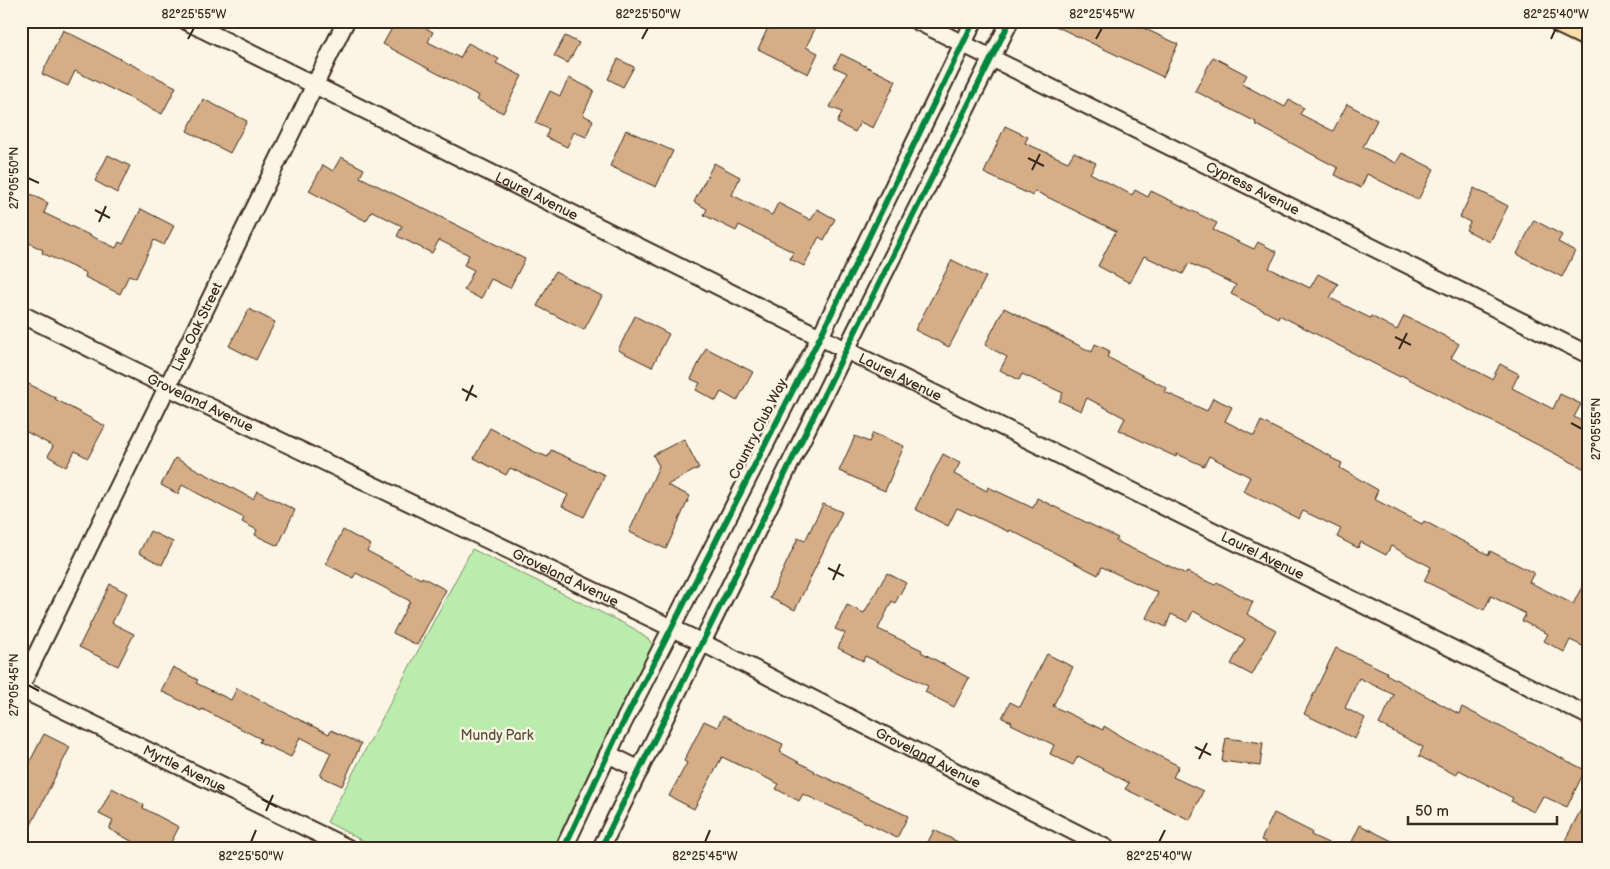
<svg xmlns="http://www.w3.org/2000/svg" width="1610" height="869" viewBox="0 0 1610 869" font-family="'Balsamiq Sans',sans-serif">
<rect width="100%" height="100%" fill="#fcf5e5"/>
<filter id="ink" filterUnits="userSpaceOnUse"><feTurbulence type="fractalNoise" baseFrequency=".02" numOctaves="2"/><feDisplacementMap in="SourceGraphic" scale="10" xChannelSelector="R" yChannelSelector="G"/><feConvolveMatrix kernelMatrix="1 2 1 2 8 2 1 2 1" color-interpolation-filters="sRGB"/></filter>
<g filter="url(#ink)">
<path fill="#baedad" stroke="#7a8c66" d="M472,549l161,79 16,12 9,13 -94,195h-188l-49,-26z"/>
<path fill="#d5ad86" stroke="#3b2a1e" d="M396,21h16l21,11 -5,10 32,16 8,-15 31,16 -3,4 26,13 -19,37 -26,-13 2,-4 -96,-52z
M771,21h6l14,7 3,-7h6l15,8 -9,18 12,6 -10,21 -50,-25z
M1045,21h83l50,23 -15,33z
M63,30l113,57 -14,27 -87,-43 -7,15 -26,-12z
M565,36l14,7 -11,20 -14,-7z
M841,54l55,27 -23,47 -13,-6 -5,10 -18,-9 5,-11 -12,-5 17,-34 -13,-6z
M1213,57l34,18 -5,9 43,23 4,-7 15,8 -4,6 33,17 14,-27 30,16 -14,27 33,16 6,-10 32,16 -16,31 -51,-26 -6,14 -26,-13 3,-7 -83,-44 1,-2 -61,-31z
M618,59l16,8 -11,20 -15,-8z
M569,78l25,12 -11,25 10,5 -7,17 -12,-5 -7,15 -21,-10 3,-8 -14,-6 15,-32 10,5z
M203,99l44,22 -17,32 -43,-22z
M1005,126l23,11 -3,6 43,19 6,-10 22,11 -6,10 42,22 3,-5 13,7 3,-6 66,32 -4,7 41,19 4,-7 19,10 -8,16 41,20 8,-14 20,10 -8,14 40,20 1,-2 26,14 7,-14 22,10 33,18 -8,14 41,21 8,-15 19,10 -7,14 41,21 7,-15 21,10 -7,13 15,8v46l-188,-96 -1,2 -121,-62 -1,3 -47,-24 5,-9 -47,-22 -6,11 -39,-18 -14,27 -32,-17 18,-35 -81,-40 -2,5 -49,-23z
M626,130l47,21 -17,36 -46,-21z
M108,155l22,11 -13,27 -22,-12z
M341,157l23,12 -4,8 165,82 -15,29 -19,-9 -10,20 -17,-9 10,-20 -10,-5 5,-10 -30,-15 -7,13 -35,-17 5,-10 -30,-15 -6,10 -57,-30 14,-26 10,6z
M714,163l26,14 -8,18 40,20 6,-12 33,17 6,-11 18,10 -11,21 -5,-3 -15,29 -14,-7 3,-7 -54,-27 -3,6 -32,-16 3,-6 -13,-7z
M1474,188l34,18 -18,36 -24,-12 4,-8 -10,-5z
M21,189l27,14 -4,10 72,35 3,-6 4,2 18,-35 33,17 -10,19 -10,-5 -18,38 -7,-3 -9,19 -35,-17 1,-4 -44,-20 1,-3 -22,-11z
M1534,220l28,15 -4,7 17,9 -13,26 -45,-23z
M952,260l34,17 -37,70 -34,-17z
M555,272l47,24 -18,34 -47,-24z
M1004,308l88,44 3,-8 15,7 -3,6 60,31 -2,4 42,19 6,-13 19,9 -7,14 29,15 7,-15 71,36 -1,1 11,5 -2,5 38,22 -4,9 48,25 2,-3 65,34 1,-4 44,22 -5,9 44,22 16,-31v76l-19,-9 -6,12 -20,-11 4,-7 -26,-13 4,-7 -35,-18 -7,14 -60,-29 7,-14 -40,-21 -5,9 -25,-13 -3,6 -21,-11 4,-8 -38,-18 -4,8 -56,-28 7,-14 -41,-21 -5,10 -27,-12 -1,3 -30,-14 -27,-13 6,-12 -38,-20 -6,13 -22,-10 4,-8 -41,-19 -3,6 -19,-10 7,-13 -22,-12z
M249,309l26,13 -19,38 -27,-14z
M635,316l34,18 -17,33 -34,-17z
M706,348l47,24 -16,29 -16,-9 -5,9 -20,-11 4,-7 -9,-4z
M21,380l35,18 -1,1 50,27 -17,32 -13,-7 -9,16 -18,-11 5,-10 -32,-17z
M490,428l45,24 13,5 3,-7 54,25 -21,42 -22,-11 6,-11 -58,-27 -4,7 -32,-17z
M873,433l31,13 -19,45 -46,-20 16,-35 14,6z
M684,439l15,29 -32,17 23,11 -24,53 -37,-17 30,-66 -6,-11z
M943,454l17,9 -6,11 33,17 1,-4 45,21 4,-10 81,40 -2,3 70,33 1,-2 28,13 2,-3 36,20 -6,12 29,16 -24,45 -21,-11 14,-25 -52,-28 -5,11 -17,-8 -5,13 -20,-9 12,-25 -56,-26 -4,8 -88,-45 -1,2 -52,-24 -9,18 -33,-17z
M175,458l78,41 4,-8 38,19 -17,36 -23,-11 2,-5 -15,-8 2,-4 -62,-33 -4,9 -17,-9z
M823,504l19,8 -47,98 -25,-12 28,-60 7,3z
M343,530l28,15 -4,6 54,28 1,-2 24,13 -29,55 -24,-12 17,-32 -54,-28 -3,5 -27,-14z
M150,531l23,11 -11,23 -23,-12z
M887,573l19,10 -11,20 -3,-2 -14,28 44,21 -1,2 48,26 -15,29 -29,-15 3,-6 -63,-30 -2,5 -25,-13 7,-15 -10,-4 12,-24 17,8z
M110,584l17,9 -15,30 22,11 -16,32 -39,-19z
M1336,648l51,24 -1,2 73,40 3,-7 123,63 -18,37 -24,-11 -9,16 -23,-11 2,-3 -54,-28 -3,5 -37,-19 4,-9 -44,-23 15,-29 -35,-17 -14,30 20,10 -10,21 -51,-25z
M1047,654l26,13 -20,39 50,24 1,-4 21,13 54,27 -6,11 30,14 -13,29 -65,-31 4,-6 -51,-27 -5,9 -23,-11 4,-9 -43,-21 1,-2 -10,-4 8,-16 10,5z
M173,667l25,13 -2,3 35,17 6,-12 30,16 62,30 2,-4 30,14 -19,42 -22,-10 11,-23 -31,-16 -9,20 -32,-15 2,-3 -59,-30 -1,2 -40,-20z
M723,716l27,14 1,-1 32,15 -3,8 35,19 -1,1 94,44 -11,22 -28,-14 -66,-30 -4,7 -23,-12 3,-5 -57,-27 -28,52 -25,-13 18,-33 -3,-2 20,-40 13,6z
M44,734l26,13 -49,98v-66z
M1226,738l37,5 -3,23 -38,-5z
M112,788l32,17 -1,3 36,19 -11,21h-35l2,-5 -26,-14 4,-8 -14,-7z
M1589,794v47l-4,7h-24z
M1274,813l38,19 -1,3 28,13h-76l3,-6 -5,-2z
M1360,825l46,23h-57z
M934,830l36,18h-45z"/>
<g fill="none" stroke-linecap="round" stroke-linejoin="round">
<defs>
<g id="street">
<path id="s1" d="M186,21l660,329 743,366"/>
<path id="s2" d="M917,21l672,334"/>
<path id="s3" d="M21,314l147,73 535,256 403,205"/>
<path id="s4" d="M21,686l325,-665"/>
<path id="s5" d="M21,689l327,159"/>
<path d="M608,754l32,16"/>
<path d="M564,848l53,-113 203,-398 154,-316"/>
<path d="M601,848l245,-498 164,-329"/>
</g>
<path id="primary" d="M1562,21l27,13"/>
</defs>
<use href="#street" stroke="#3b2a1e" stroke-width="20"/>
<use href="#primary" stroke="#3b2a1e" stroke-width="30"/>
<use href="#street" stroke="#fcf5e5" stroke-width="16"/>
<use href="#primary" stroke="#f9deab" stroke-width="26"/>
<defs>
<path id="cycleway" d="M564,848l53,-113 203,-398 154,-316
M601,848l245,-498 164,-329"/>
</defs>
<use href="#cycleway" stroke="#fcf5e5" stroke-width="9"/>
<use href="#cycleway" stroke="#00873e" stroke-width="6"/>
</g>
</g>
<path fill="none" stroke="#3b2a1e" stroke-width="2" d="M188,39l6,-11M642,39l6,-11M1096,39l6,-11M1551,39l5,-11M1028,158l16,8M1032,170l8,-16M28,178l11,5M95,210l15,8M99,222l7,-16M1395,337l16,8M1399,349l8,-16M462,389l15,8M466,401l7,-16M1571,423l11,6M828,568l16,8M833,580l7,-16M28,685l11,6M1195,747l16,8M1199,759l8,-16M262,799l15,8M266,811l7,-16M251,842l5,-12M705,842l5,-12M1159,842l6,-12"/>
<g text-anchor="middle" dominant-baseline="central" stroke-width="4.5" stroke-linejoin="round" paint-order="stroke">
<g font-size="14" fill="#3b2a1e" stroke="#fcf5e5">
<text stroke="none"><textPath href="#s2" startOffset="375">Cypress Avenue</textPath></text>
<text stroke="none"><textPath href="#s1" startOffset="392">Laurel Avenue</textPath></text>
<text stroke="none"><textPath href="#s4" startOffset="400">Live Oak Street</textPath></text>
<text stroke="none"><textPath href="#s1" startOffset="798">Laurel Avenue</textPath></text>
<text stroke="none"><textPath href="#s3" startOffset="200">Groveland Avenue</textPath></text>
<text transform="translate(758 429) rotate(-63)">Country Club Way</text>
<text stroke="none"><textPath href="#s1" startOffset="1202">Laurel Avenue</textPath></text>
<text stroke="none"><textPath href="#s3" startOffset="605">Groveland Avenue</textPath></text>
<text stroke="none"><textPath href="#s3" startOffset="1010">Groveland Avenue</textPath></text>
<text stroke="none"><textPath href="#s5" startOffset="182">Myrtle Avenue</textPath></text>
</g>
<g font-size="14" fill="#54513b" stroke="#fcf5e5">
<text x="497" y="735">Mundy Park</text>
</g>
</g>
<rect width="1610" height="869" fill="none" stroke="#fcf5e5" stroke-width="55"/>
<path d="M1408 816v8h149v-8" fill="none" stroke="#3b2a1e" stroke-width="2.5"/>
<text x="1415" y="816" font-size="15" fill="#3b2a1e" stroke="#fcf5e5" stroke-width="4" paint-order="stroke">50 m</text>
<rect x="28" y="28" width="1554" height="814" fill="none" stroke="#3b2a1e" stroke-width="2"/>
<g font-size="12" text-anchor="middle" fill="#3b2a1e">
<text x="194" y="18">82°25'55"W</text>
<text x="648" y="18">82°25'50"W</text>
<text x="1102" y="18">82°25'45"W</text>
<text x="1556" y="18">82°25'40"W</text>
<text transform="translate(14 178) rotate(-90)" y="4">27°05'50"N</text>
<text transform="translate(1596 429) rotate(-90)" y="4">27°05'55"N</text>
<text transform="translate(14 685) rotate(-90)" y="4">27°05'45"N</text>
<text x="251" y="860">82°25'50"W</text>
<text x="705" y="860">82°25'45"W</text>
<text x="1159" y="860">82°25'40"W</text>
</g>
</svg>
